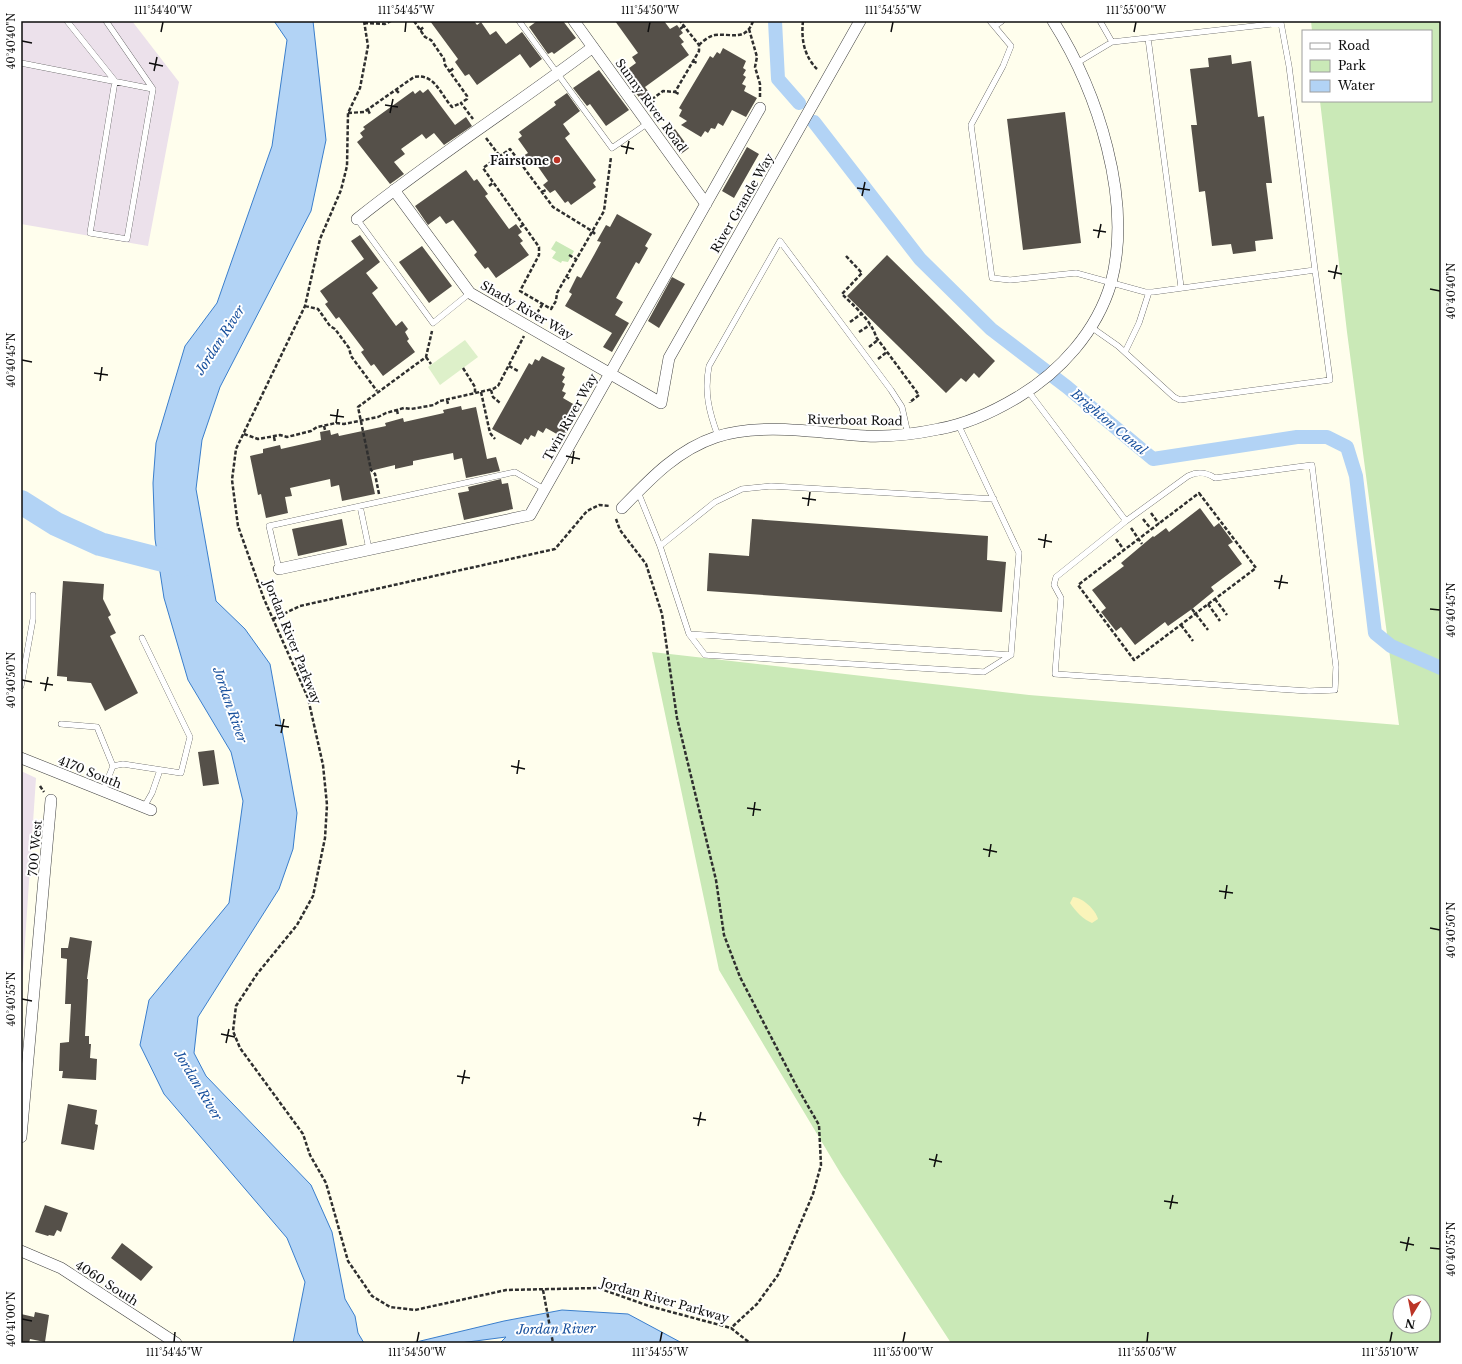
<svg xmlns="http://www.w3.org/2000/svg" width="1462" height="1364" viewBox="0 0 1462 1364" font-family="'Libre Baskerville',serif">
<rect width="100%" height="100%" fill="#fffeed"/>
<path fill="#ece1eb" d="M21,21h111l47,61 -31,164 -127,-22z
M21,771l15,7 -15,223z"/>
<path fill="#cae9b7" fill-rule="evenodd" d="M1311,21h130v1322h-490l-110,-169 -122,-204 -67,-318 377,43 370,30 -52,-393 -27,-231h111v-70h-119zM1400,1302h24v24h-24z
M556,241l18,10 -6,11 -6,-1 -1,2 -9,-5 4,-6 -5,-3z"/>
<path fill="#faf4ba" d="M1073,897c10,1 22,12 25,22l-6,4c-8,-3 -17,-12 -22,-20z"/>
<path fill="#ddf0c9" d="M465,340l13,17 -38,28 -12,-18z"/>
<path fill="#b2d3f5" stroke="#3a7ecc" d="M274,21h39l13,119 -15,71 -91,176 -18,53 -6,49 20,112 29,28 25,35 27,149 -4,36 -14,40 -81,128 -4,36 12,23 105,109 21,47 13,67 10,17 3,17 6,10h-71l12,-61 -18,-44 -123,-144 -24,-49 9,-45 80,-97 14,-102 -12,-49 -43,-72 -24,-82 -9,-59 -2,-56 3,-40 29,-97 32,-43 55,-157 15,-106z
M562,1310l66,4 54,29h-182l6,-6 -46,6h-48l92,-22z"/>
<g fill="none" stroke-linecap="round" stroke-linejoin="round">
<path stroke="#b2d3f5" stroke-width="14" d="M775,21l3,58 21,24
M814,122l106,137 71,70 76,58 86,72 144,-22h30l20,10 9,29 19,157 16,13 50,22"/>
<path stroke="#b2d3f5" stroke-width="24" d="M21,502l35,22 44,20 82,21"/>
</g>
<path fill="#555049" d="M430,21h44l3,4 4,-3 9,13 6,-4 10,13 16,-12 20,27 -12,9 -10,-14 -43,31 -8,-11 -4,2 -10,-14 3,-3z
M537,21h26l13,17 -22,16 -2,-2 -4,2 -19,-27z
M615,21h49l6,8 7,-4 6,8 -4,3 5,6 -3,2 8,11 -44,32 6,8 -9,6 -21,-27 15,-11 -4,-6 6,-4z
M723,48l23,13 -3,7 3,2 -3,5 3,2 -4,7 4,2 -2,5 13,7 -11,19 -14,-7 -9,16 -5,-3 -3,6 -4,-1 -3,5 -3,-2 -4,6 -20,-12 6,-4 -8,-5 3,-6 -3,-2 31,-52 3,2 4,-6 3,2z
M1231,55l1,9 19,-3 7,56 6,-1 8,67h-6l7,56 -18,2 1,10 -23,3 -2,-10 -19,2 -7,-55 -6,1 -8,-67h6l-7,-56 19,-2 -1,-9z
M599,70l30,40 -23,16 -16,-22 -3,2 -14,-18z
M428,89l27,36 11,-8 6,9 -28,19 -10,-12 -8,6 -4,-5 -21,15 4,5 -11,8 10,12 -14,10 -33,-42 6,-5 -3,-4 5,-4 -2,-2 50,-36 2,3 5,-4 3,3z
M567,93l13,18 -17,13 7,10 -5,4 31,42 -3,3 3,4 -25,18 -3,-4 -3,2 -10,-13 -5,3 -7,-8 5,-4 -14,-20 -5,4 -6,-9 5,-3 -10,-14 4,-3 -3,-4 37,-27 -2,-3z
M1065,112l16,131 -58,7 -16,-131z
M675,129l14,19 -8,6 -14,-19z
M747,147l12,7 -25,44 -12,-7z
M466,170l8,11 3,-2 11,15 -3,2 24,33 7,-5 6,8 -4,3 5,6 -3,2 9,12 -33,23 -8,-11 -3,2 -11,-14 3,-3 -24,-32 -7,4 -6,-8 -12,9 -13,-19z
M617,214l35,20 -7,12 3,2 -9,16 -3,-2 -20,36 7,4 -8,13 14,8 -17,29 -9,-5 9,-14 -47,-27 7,-12 -3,-2 8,-16 4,2 13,-23 7,-13 -4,-1 9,-16 4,2z
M360,235l20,27 -14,11 12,15 -6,5 24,33 6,-5 6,8 -3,3 4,7 -2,2 8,11 -32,24 -9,-12 -3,2 -10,-14 3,-2 -25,-33 -3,2 -11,-15 3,-2 -8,-11 44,-32 -13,-18z
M422,246l30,40 -23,17 -30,-41z
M887,255l108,106 -16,17 -5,-5 -8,9 -5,-4 -15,15 -99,-97z
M672,277l13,7 -26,44 -11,-7z
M542,356l23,12 -3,7 3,2 -3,5 3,2 -3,7 4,2 -3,5 17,10 -16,30 -18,-10 -3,5 -5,-3 -3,7 -4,-2 -3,5 -3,-2 -4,7 -29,-16 37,-66 3,2 3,-6 4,2z
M461,406l1,4 14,-3 11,52 9,-2 4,14 -34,7 -4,-20 -8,2 -1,-7 -40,8v4l-18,4v-4l-25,6 5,23 -33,7 -3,-16 -8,2 -1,-8 -40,9 2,8 -7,1 3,16 -22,5 -5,-24 -3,1 -8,-39 13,-3v-4l17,-4 1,4 40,-9 -1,-8 10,-2 1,5 7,-2 1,3 47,-10 -1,-3 18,-5 1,4 40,-9 -1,-3z
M501,479l1,5 6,-1 5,26 -49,11 -6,-27 11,-2 -1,-4z
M1200,508l14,19 5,-4 14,19 -5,3 14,19 -31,23 3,4 -22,18 -24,17 -3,-4 -30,23 -14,-18 -5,4 -15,-19 5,-4 -14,-18 32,-24 -3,-3 32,-27 1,1 12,-9 3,4z
M342,519l5,26 -49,11 -6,-27z
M752,519l236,17 -1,24 19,2 -4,50 -295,-21 2,-38 40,3z
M63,581l41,3 -1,15 8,16 -3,2 8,16 -6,3 28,57 -33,18 -14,-28 -24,-2v-4l-10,-1z
M214,750l5,34 -16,2 -5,-34z
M70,937l22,4 -5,38h1l-3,57h4v8h2l-1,14 7,1 -1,21 -34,-2 1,-7h-4l1,-28 9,-1 2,-38h-6l2,-45 -6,-1v-10h7z
M68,1104l29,6 -2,14 3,1 -4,25 -33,-6z
M45,1205l23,8 -7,19 -4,-2 -3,6 -5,-1 -1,1 -13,-4z
M122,1243l31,24 -12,14 -30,-23z
M35,1312l14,3 -4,27 -15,-3 -1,4h-8v-29l13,3z"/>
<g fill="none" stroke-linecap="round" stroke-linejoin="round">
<defs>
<path id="lane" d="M67,21l48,60 -25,152 37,6 26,-150 -47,-68
M519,21l93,127 36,-25
M990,21l21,25 -8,20 -32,59 21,153 18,2 66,-7 69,19h8l162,-22 15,110 -150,20 -6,-3 -56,-51 -27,-19
M1100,21l12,21
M1281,23l8,43 26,204
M995,26l7,-5
M1148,38l33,249
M21,63l132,26
M1077,63l35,-21 169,-19v-2
M357,219l76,104 37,-30
M1125,352l14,-29 10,-31
M1028,391l98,130 62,-45c10,-5 18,-4 27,2l97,-13 24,202 -1,23 -26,1 -254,-17 6,-76 -7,-13 2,-8 70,-56
M718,436c-9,-24 -14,-44 -9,-70l71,-125 111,149 11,17 6,27
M638,492l22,54 29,88 322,21 8,-102 -61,-129
M360,506l9,43
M660,546l55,-44 27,-13 29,-3 223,13
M279,569l-10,-43 246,-54 29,17
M689,634l16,21 279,17 27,-17
M21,686l12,-67v-24
M61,724l36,3 16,39 -10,25
M113,766l10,-2 58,9 9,-36 -48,-99
M144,807l8,-14 8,-23"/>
<path id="street" d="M574,21l132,183
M394,190l76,103 191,110 8,-45 191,-337
M357,219c76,-61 158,-113 236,-172
M622,508c28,-29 55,-58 94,-71 43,-15 105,-4 150,-1 24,1 49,-2 73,-7 28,-5 54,-17 79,-32 42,-25 79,-66 93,-114 22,-83 -13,-191 -58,-262
M279,569l251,-54 230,-407
M21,758l130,52
M21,1137l30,-337
M21,1251l40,17 115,75"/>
</defs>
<use href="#lane" stroke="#404040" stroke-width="6"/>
<use href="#street" stroke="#404040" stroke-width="12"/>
<path stroke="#2f2f2f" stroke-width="2.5" stroke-dasharray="4 2" stroke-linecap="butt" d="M364,21l4,25 -8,42 -12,25 -1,53 -6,24 -21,49 -15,67 -69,143 -4,31 6,46 26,73 44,99 15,67 4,40 -2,33 -12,58 -16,29 -40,49 -21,32 -3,25 7,17 63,86 7,21 16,28 22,78 24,35 18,11 25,3 91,-20 92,-2 51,18 82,22 19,15
M414,21l11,16 6,3 13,19 1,6 22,31v3l-6,4 12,16
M803,21c-2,18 1,35 14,48
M364,23l21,1 6,-3
M680,29l4,-3
M749,29l8,28 -2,10 5,17v14
M420,30l4,-3
M699,45c4,-4 10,-9 16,-10 16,-2 31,7 38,-14
M693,61l4,2
M450,71l4,-3
M396,90l3,3
M675,92l4,2
M647,103l16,-12 12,1 24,-41v-6l-19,-24
M368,110l2,4
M348,113l16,-1 50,-35c21,-4 26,17 38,30l9,-4
M486,138l13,17
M521,163l4,-2
M489,186l4,-3
M542,192l4,-2
M520,227l3,-2
M595,234l-3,-3 -39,-24 -43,-58 -27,19 56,79v8l-19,36 31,18 5,-8 1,-8 47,-82 7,-54
M569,255l7,4
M846,256l16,17 -20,21c11,11 30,27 34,43l43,58 -9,7v1
M566,276l4,3
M305,306l13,3 12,17 5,3 14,19 2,8 26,35
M534,318l8,-13
M850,322l11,-8
M859,332l11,-7
M869,347l9,-7
M426,357l5,7
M878,359l9,-7
M509,366l9,5
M463,368l12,19v6
M491,390l2,7 7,6
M481,392l9,41 5,6
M447,400l1,4
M397,410l1,5
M324,426l1,4
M244,434l14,5 22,-4 7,2 24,-6 6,-4 19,-4 8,1 34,-7 8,-4 18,-5 7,1 23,-4 6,-4 53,-12 5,-3 26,-50
M274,437l1,5
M1199,493l57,75 -122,92 -56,-75z
M379,494l-4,-20 -4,-4 -13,-63 68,-50 6,-26
M1151,513l8,11
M616,519l4,11 26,34 16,50 15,104 39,162 8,55 16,42 57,110 22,38 2,40 -8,29 -20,47 -15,34 -21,29 -26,24
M1143,519l8,10
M1131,528l11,16
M1116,539l8,11
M1215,599l12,16
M1208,604l12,17
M1192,609l16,21
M273,619l27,-13 255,-57 32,-38 12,-6 11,1
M1181,625l12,16
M40,786l4,6
M543,1290l10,53"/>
<use href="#lane" stroke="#fff" stroke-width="5.5"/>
<use href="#street" stroke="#fff" stroke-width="11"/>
</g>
<path fill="none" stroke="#0d0d0d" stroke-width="1.5" d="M161,32l2,-10M405,32l1,-10M648,32l2,-10M891,32l2,-10M1134,32l2,-10M22,41l10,2M149,63l14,3M154,71l3,-14M385,105l13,2M390,113l3,-14M621,146l13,3M626,154l3,-13M857,188l13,2M862,196l3,-14M1093,230l13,2M1098,238l3,-14M1328,271l14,3M1334,279l3,-14M1430,289l10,2M22,360l10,2M94,373l14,2M100,381l2,-14M330,415l14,2M336,423l2,-14M566,456l14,3M572,464l2,-13M802,498l14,2M808,506l2,-14M1038,539l14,3M1044,548l2,-14M1274,581l14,2M1279,589l3,-14M1430,609l10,1M22,680l10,2M40,683l13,2M45,691l3,-14M275,725l14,2M281,733l3,-14M511,766l14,3M517,774l2,-14M747,808l14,2M753,816l2,-14M983,849l14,3M989,857l2,-13M1219,891l14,2M1225,899l2,-14M1430,928l10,2M22,999l10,2M221,1034l14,3M226,1043l3,-14M457,1076l13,2M462,1084l3,-14M693,1118l13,2M698,1126l3,-14M929,1159l13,3M934,1167l3,-13M1164,1201l14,2M1170,1209l3,-14M1400,1242l14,3M1430,1248l10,1M1406,1251l3,-14M22,1319l10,2M174,1342l1,-10M417,1342l2,-10M660,1342l2,-10M903,1342l2,-10M1147,1342l1,-10M1390,1342l2,-10"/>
<circle fill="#bb3426" stroke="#fff" stroke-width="1.5" cx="557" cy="160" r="4"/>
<g text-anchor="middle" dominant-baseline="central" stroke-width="4" stroke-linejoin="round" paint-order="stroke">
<g font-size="12" fill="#0d0d0d" stroke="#fff">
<text transform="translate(651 105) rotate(54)">Sunny River Road</text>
<text transform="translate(742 203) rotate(-60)">River Grande Way</text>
<text transform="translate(527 310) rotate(30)">Shady River Way</text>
<text transform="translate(570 417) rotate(-61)">Twin River Way</text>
<text transform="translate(855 420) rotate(1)">Riverboat Road</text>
<text transform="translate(293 642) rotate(68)">Jordan River Parkway</text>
<text transform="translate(90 772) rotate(22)">4170 South</text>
<text transform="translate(35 848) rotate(-85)">700 West</text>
<text transform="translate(107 1283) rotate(33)">4060 South</text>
<text transform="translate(665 1300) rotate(16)">Jordan River Parkway</text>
</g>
<g font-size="12" font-weight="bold" fill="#0d0d0d" stroke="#fff" text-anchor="end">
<text x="549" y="160">Fairstone</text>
</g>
<g font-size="13" font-style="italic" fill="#18509d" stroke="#fff">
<text transform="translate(220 340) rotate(-57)">Jordan River</text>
<text transform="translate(1109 422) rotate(40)">Brighton Canal</text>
<text transform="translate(230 705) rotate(71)">Jordan River</text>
<text transform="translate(198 1085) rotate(59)">Jordan River</text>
<text transform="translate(556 1329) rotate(-1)">Jordan River</text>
</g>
</g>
<rect width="1462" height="1364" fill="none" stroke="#ffffff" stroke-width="44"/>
<rect x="1302" y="30" width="130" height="72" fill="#ffffff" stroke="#9e9e9e"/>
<rect x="1310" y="43" width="20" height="6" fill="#ffffff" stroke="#9e9e9e"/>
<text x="1338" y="50" font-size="12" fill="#0d0d0d">Road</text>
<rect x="1310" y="60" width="20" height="12" fill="#cae9b7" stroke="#9e9e9e"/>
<text x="1338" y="70" font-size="12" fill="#0d0d0d">Park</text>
<rect x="1310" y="80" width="20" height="12" fill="#b2d3f5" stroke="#9e9e9e"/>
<text x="1338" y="90" font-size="12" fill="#0d0d0d">Water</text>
<g transform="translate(1412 1314) rotate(190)"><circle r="19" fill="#ffffff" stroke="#9e9e9e"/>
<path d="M0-3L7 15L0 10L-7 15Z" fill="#bb3426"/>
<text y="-6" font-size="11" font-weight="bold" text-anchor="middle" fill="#0d0d0d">N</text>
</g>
<rect x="22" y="22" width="1418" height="1320" fill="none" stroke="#0d0d0d" stroke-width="1.5"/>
<g font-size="10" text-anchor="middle" fill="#0d0d0d">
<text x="163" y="14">111°54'40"W</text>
<text x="406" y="14">111°54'45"W</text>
<text x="650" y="14">111°54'50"W</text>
<text x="893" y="14">111°54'55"W</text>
<text x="1136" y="14">111°55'00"W</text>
<text transform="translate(11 41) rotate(-90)" y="4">40°40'40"N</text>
<text transform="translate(1451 291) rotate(-90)" y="4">40°40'40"N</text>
<text transform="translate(11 360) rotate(-90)" y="4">40°40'45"N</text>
<text transform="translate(1451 610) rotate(-90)" y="4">40°40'45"N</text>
<text transform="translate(11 680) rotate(-90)" y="4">40°40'50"N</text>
<text transform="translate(1451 930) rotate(-90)" y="4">40°40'50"N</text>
<text transform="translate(11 999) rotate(-90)" y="4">40°40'55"N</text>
<text transform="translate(1451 1249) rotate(-90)" y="4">40°40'55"N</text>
<text transform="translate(11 1319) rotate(-90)" y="4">40°41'00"N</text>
<text x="174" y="1356">111°54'45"W</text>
<text x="417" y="1356">111°54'50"W</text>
<text x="660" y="1356">111°54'55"W</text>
<text x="903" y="1356">111°55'00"W</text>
<text x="1147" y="1356">111°55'05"W</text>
<text x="1390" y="1356">111°55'10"W</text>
</g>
</svg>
